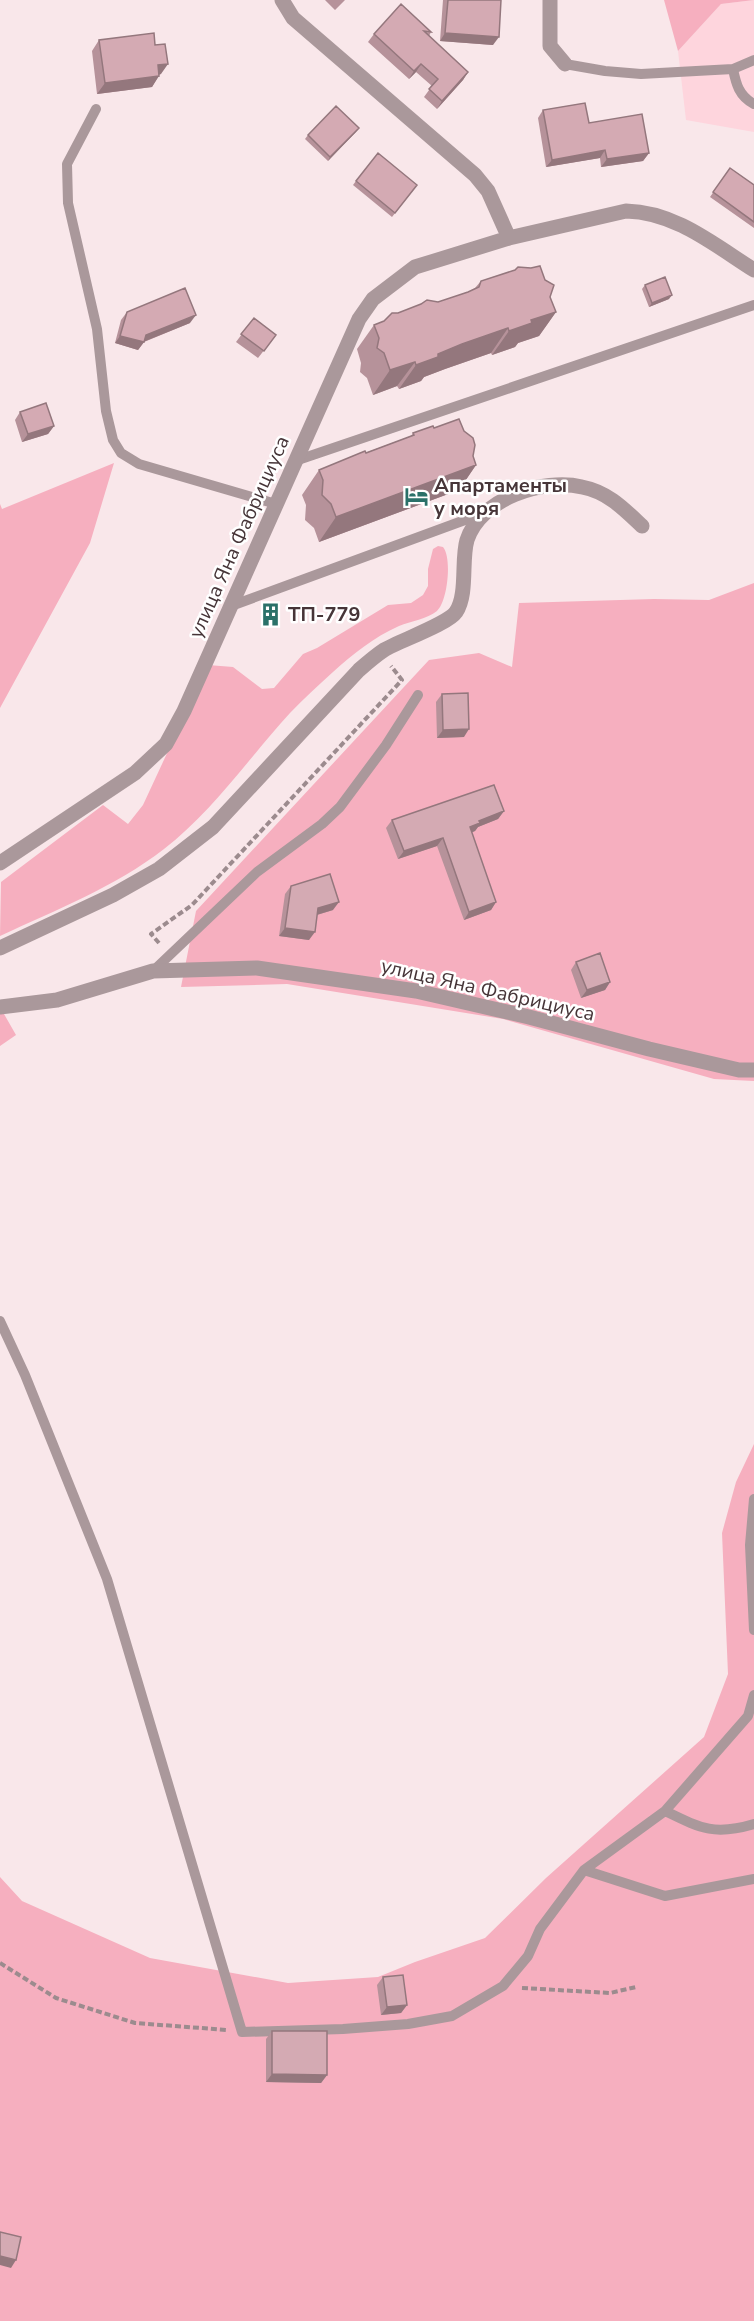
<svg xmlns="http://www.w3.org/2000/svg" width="754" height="2321" viewBox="0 0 754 2321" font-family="'Nunito Sans',sans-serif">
<rect width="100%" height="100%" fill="#f9e7ea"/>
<path fill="#fed5dd" d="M754,0v132l-68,-12 -8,-69 43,-47z"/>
<path fill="#f6afbf" d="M664,0h90l-33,4 -43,47z
M114,463l-24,80 -90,165v-204l2,5z
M438,546l5,1c9,10 5,54 -6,64 -10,8 -26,10 -38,15 -25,11 -46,28 -66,46 -15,14 -30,27 -43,41 -42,46 -77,98 -126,136 -49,38 -108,61 -164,87l1,-54 102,-77 25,19 15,-19 65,-140 25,2 29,22 12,-1 29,-34 14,-6 71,-43 23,-2 12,-8 5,-9v-17l5,-20z
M754,583v498l-40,-2 -211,-60 -216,-35 -106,3 15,-76 233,-251 50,-7 33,14 7,-64 135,-4 55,1z
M0,1007l16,28 -16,11z
M754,1444v877h-754v-444l22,24 128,57 138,25 90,-6 37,-15 70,-24 61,-60 158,-141 24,-63 -6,-141 14,-51z"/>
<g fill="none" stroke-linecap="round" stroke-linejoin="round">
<path stroke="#9c8b8e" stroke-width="4" stroke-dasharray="6 3" stroke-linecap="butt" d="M159,943l-8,-9 41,-29 210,-225 -11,-14
M0,1963l56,35 79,25 92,7
M522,1988l88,5 26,-6"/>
<path stroke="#aa989b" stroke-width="10" d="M565,64l40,7 36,3 92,-5 21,-9
M733,69c3,15 6,27 21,35
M96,109l-29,55 1,39 29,126 9,82 7,29 8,13 18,11 137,40
M295,461l459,-156
M231,606l253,-93
M153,971l104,-99 65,-48 18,-17 46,-62 32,-50
M0,1321l25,54 82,204 135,453 101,-3 65,-5 44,-8 51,-30 25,-30 12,-27 44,-59 81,-59 83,-95 6,-21
M754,1499l-4,46 4,85
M665,1811c35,17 49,25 89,13
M584,1870l81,26 89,-17"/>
<path stroke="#aa989b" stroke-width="15" d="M282,0l11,18 182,157 13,16 21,47
M550,0v46l15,18
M0,863l135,-90 31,-29 18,-33 175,-392 14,-20 42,-32 94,-29 117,-27c49,1 87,33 128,59
M0,948l113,-53 46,-26 54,-42 146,-157c8,-7 16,-14 25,-20 15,-9 64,-26 72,-38 12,-18 5,-52 11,-72 14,-42 76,-62 115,-53 26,5 42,22 60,39
M0,1007l57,-7 96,-29 104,-3 159,23 113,26 120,32 90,21h15"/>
</g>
<path fill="#b6929a" d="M325,0h20l-10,10z
M443,0h58l-8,45 -53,-4z
M431,32l-2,4 39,36 -5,8 -26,29 -13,-12 8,-11 -16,-14 -7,7 -41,-37 6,-8z
M99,40l62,34 -2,1 -7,12 -55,7 -5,-43z
M543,110l46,13 60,30 -6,8 -42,6 -1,-9 -54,9 -8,-49z
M359,128l-31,33 -23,-22 3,-4z
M730,168l24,17v43l-44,-31z
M356,181l58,8 -22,28 -39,-32z
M481,281l69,16 6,15 -17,24 -21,7 -3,4 -23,8 -1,-2 -46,16 -21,8 -3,4 -22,8 -2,-3 -24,9 -6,-17 -7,-6 1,-9 -4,-14 17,-24 10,-4 14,-8 40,-11 30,-10 7,-4z
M645,285l24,14 -20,8 -7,-18z
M127,312l63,11 -46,19 -6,8 -23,-7 6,-23z
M254,318l22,17 -18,23 -22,-16z
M20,412l34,14 -6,8 -26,8 -7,-22z
M434,428l39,28 3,9 -17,25 -140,52 -5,-14 -9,-8 1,-15 -4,-10 17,-25 92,-34 2,-3z
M442,694l22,43 -27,1 -1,-36z
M504,811l-6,8 -20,8 -3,4 -4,2 25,69 -5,8 -27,10 -27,-74 -39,13 -12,-31 6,-8z
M291,886l42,24 -16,5 -8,25 -30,-4 6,-42z
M576,962l34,20 -5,8 -24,8 -10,-28z
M383,1977l24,28 -6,8 -20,2 -4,-30z
M272,2031l55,44 -6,8 -55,-1v-43z"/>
<path fill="#94777d" d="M445,33l54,4 -6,8 -53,-4z
M168,64l-7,10 -11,2 8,-11z
M421,64l-5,8 -7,7 5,-8z
M468,72l-5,8 -26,29 5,-8z
M159,76l-7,11 -55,7 8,-11z
M359,128l-3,4 -28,29 2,-4z
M605,150l-5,8 -54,9 6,-7z
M649,153l-6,8 -42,6 6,-8z
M672,295l-3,4 -20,8 3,-4z
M556,312l-17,24 -21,7 -3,4 -23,8 17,-24 22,-11z
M196,315l-6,8 -47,19h1l-6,8 -23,-7 5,-7 26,-1z
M508,328l-17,25 -46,16 -21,8 -3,4 -22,8 17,-24 22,-11 24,-10z
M415,362l-18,24 -24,9 17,-25z
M54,426l-6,8 -26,8 6,-8z
M476,465l-17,25 -140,52 17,-25z
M469,729l-5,8 -27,1 6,-8z
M504,811l-6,8 -20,8 -3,4 -11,4 6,-8 9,-6z
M443,838l-6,8 -39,13 6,-8z
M339,902l-6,8 -20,6 5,-8z
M496,902l-5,8 -27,10 5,-8z
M285,928l30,4 -6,8 -30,-4z
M610,982l-5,8 -24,8 6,-8z
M407,2005l-6,8 -20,2 6,-8z
M272,2074l55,1 -6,8 -55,-1z
M0,2256l16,4 -5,8 -11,-3z"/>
<path fill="#d4aab3" stroke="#94777d" stroke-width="1.5" d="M448,0h53l-2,37 -54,-4z
M401,4l30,28 -7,-1 44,41 -26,29 -13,-12 9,-10 -17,-15 -7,7 -40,-37z
M154,33l1,12 10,-1 3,20 -10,1 1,11 -54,7 -6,-43z
M585,103l4,20 53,-9 7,39 -42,6 -2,-9 -53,10 -9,-50z
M336,106l23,22 -29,29 -22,-22z
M378,153l39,32 -22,28 -39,-32z
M730,168l24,17v37l-41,-30z
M540,266l5,14 9,5 -4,12 6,15 -25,8 1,3 -23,8 -1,-3 -46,16 -24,10v3l-22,8 -1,-3 -25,8 -6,-17 -7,-5 2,-10 -5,-13 10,-4 8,-8h6l23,-9 6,-4 11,2 30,-10 11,-5 2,-6 34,-11 3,-3 13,1z
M665,277l7,18 -20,8 -7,-18z
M185,288l11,27 -50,20 -2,7 -24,-6 7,-24z
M254,318l22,17 -12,16 -23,-17z
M46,403l8,23 -26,8 -8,-22z
M459,419l5,12 9,7 2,7 -2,11 3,9 -140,52 -5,-13 -9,-9 1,-15 -4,-10 46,-19 1,2 48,-18 -1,-2 20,-7 1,2z
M468,693l1,36 -26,1 -1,-36z
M494,785l10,26 -25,10 1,2 -10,4 26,75 -27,10 -26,-74 -39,13 -12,-31z
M330,874l9,28 -21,6 -3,24 -30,-4 6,-42z
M600,953l10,29 -23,8 -11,-28z
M403,1975l4,30 -20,2 -4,-30z
M272,2031h55v44l-55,-1z
M0,2232l21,5 -5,23 -16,-4z"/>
<defs>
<symbol id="hotel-bare" viewBox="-9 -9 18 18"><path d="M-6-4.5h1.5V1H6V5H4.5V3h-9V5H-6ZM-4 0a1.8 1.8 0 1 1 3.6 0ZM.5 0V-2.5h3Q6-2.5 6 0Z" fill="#2a7169" stroke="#fff" stroke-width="2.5" paint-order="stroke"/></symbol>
<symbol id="building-bare" viewBox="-9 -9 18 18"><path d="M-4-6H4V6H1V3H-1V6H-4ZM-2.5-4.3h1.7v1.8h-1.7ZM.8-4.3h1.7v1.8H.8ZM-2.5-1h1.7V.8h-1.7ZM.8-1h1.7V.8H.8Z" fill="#2a7169" stroke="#fff" stroke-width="2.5" paint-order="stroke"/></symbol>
</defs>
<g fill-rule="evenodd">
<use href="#hotel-bare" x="400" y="480" width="33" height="33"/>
<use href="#building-bare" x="254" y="598" width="33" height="33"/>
</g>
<g text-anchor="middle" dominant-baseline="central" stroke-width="5" stroke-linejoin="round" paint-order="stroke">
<g font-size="20" font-weight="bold" fill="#463538" stroke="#fff" text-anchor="start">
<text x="434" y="485">Апартаменты<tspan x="434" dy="23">у моря</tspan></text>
<text x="288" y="614">ТП-779</text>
</g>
<g font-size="20" fill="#463538" stroke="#fff">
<text transform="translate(239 537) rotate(-66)">улица Яна Фабрициуса</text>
<text transform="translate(488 990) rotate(13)">улица Яна Фабрициуса</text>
</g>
</g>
</svg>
